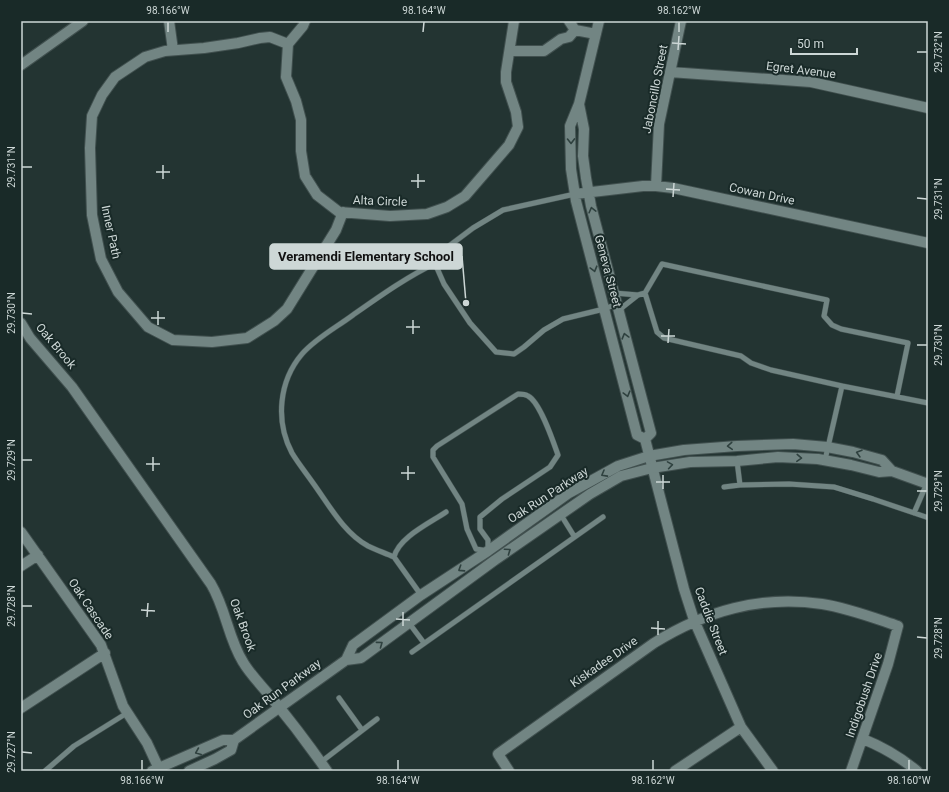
<svg xmlns="http://www.w3.org/2000/svg" width="949" height="792" viewBox="0 0 949 792" font-family="Roboto,sans-serif">
<rect width="100%" height="100%" fill="#233432"/>
<g fill="none" stroke-linecap="round" stroke-linejoin="round">
<defs>
<path id="service" d="M575,194l-72,16 -30,18 -24,18 -10,10 -2,12 7,16 26,39 26,29 18,2 10,-7 20,-17 19,-11 41,-10 13,-5
M614,293l24,2
M619,310l19,-15 7,-2
M842,386l-71,-16 -20,-7 -10,-7 -77,-18 -7,-6 -12,-39 17,-29 165,36 -3,16 8,9 9,4 67,14 -11,53
M518,394c3,0 7,0 10,2 12,6 25,45 30,59l-8,12 -48,32 -22,18v12l8,11v11l-12,-2 -9,-20 -5,-25 -29,-47v-7l4,-4z
M825,460l17,-74 86,17
M737,461l3,24 49,-1 45,3 39,12 53,18
M724,487l16,-2
M914,513l13,-30
M561,515l13,21
M394,557c-9,-4 -18,-7 -26,-11 -24,-13 -39,-41 -55,-63 -7,-10 -15,-20 -21,-30 -17,-32 -13,-72 10,-99 14,-16 35,-27 51,-39 27,-19 55,-39 85,-53
M421,595l-27,-38c5,-20 36,-34 52,-45
M409,623l15,20
M412,652l191,-135
M339,698l23,32
M321,762l56,-43
M45,771l29,-25 53,-33"/>
<path id="minor" d="M169,21l4,29
M305,21l-2,5 -15,18 -2,33 10,24 5,19v31l4,25 12,19 22,17 51,4 37,-2 20,-7 18,-11 44,-51 9,-18 -2,-15 -10,-30v-10l8,-51
M569,21l6,9 21,4
M599,21l-20,83 -9,22 1,43 5,32 61,234 8,4
M288,44l-18,-7 -10,1 -22,5 -34,5 -39,3 -20,6 -30,20 -13,18 -10,21 -2,32 2,67 9,44 17,33 30,35 25,13 39,2 35,-4 27,-17 13,-12 49,-79 7,-18
M510,51h34l17,-12 8,-2 6,-7
M21,65l62,-44
M670,72l141,10 117,26
M579,104l5,25 -1,27 3,22 5,28 60,227 -6,6
M656,186l3,-62 22,-103
M575,194l68,-8h13l17,2 255,55
M21,323l9,15 42,49 139,197c15,25 17,54 32,78 7,12 18,23 27,34 20,24 39,49 57,75
M645,439l39,150 10,31 47,107 32,44
M21,532l80,113 22,61 24,37 13,28
M21,566l17,-11
M21,708l84,-55
M863,739c20,8 37,18 54,32
M509,771l-11,-17 156,-111c52,-32 106,-48 168,-39 26,4 52,14 76,22l-10,38 -37,107
M675,771l66,-44"/>
<path id="tertiary" d="M346,660l7,-15 68,-50 67,-44 81,-58 49,-27 31,-10 35,-6 53,-4 56,-2 34,3 26,5 29,8 10,11
M152,771l71,-31h11
M189,771l26,-12 16,-9 3,-10 112,-80 15,-2 134,-98 95,-66 31,-18 31,-8 38,-6 47,-1 41,-4 40,2 33,6 28,7 13,-1 36,13"/>
</defs>
<use href="#service" stroke="#41504f" stroke-width="6"/>
<use href="#minor" stroke="#41504f" stroke-width="12"/>
<use href="#tertiary" stroke="#41504f" stroke-width="12"/>
<use href="#service" stroke="#728583" stroke-width="5"/>
<use href="#minor" stroke="#728583" stroke-width="10"/>
<use href="#tertiary" stroke="#728583" stroke-width="10"/>
</g>
<defs><path id="oneway-chevron" d="M-2-3.5L2.5 0L-2 3.5" fill="none" stroke-width="1.6" stroke-linecap="round" stroke-linejoin="round"/></defs>
<g stroke="#2f413f">
<use href="#oneway-chevron" transform="translate(571 141) rotate(89)"/>
<use href="#oneway-chevron" transform="translate(592 210) rotate(-104)"/>
<use href="#oneway-chevron" transform="translate(594 269) rotate(75)"/>
<use href="#oneway-chevron" transform="translate(625 336) rotate(-105)"/>
<use href="#oneway-chevron" transform="translate(627 394) rotate(75)"/>
<use href="#oneway-chevron" transform="translate(730 446) rotate(176)"/>
<use href="#oneway-chevron" transform="translate(859 453) rotate(-164)"/>
<use href="#oneway-chevron" transform="translate(799 458) rotate(3)"/>
<use href="#oneway-chevron" transform="translate(670 465) rotate(-9)"/>
<use href="#oneway-chevron" transform="translate(604 474) rotate(151)"/>
<use href="#oneway-chevron" transform="translate(508 551) rotate(-35)"/>
<use href="#oneway-chevron" transform="translate(461 569) rotate(147)"/>
<use href="#oneway-chevron" transform="translate(380 644) rotate(-36)"/>
<use href="#oneway-chevron" transform="translate(198 752) rotate(157)"/>
</g>
<path fill="none" stroke="#cdd7d6" stroke-width="1.5" d="M168,32v-10M423,32l1,-10M679,32v-10M672,43l14,1M678,50l1,-14M917,52h10M22,167h10M156,172h14M163,179v-14M411,181h14M418,188v-14M666,189l14,1M673,197l1,-14M917,198l10,1M22,313l10,1M151,318h14M158,325v-14M406,327h14M413,334v-14M661,336h14M668,343l1,-14M917,345h10M22,460h10M146,464h14M153,471v-14M401,473h14M408,480v-14M656,482h14M663,489v-14M917,491h10M22,606h10M141,610l14,1M147,617l1,-14M396,619l14,1M403,626v-14M651,628l14,1M658,635v-14M917,637l10,1M22,752l10,1M142,770v-10M398,770v-10M653,770v-10M909,770v-10"/>
<g text-anchor="middle" dominant-baseline="central" stroke-width="4" stroke-linejoin="round" paint-order="stroke">
<g font-size="12" fill="#cdd7d6" stroke="#192a28">
<text transform="translate(801 70) rotate(7)">Egret Avenue</text>
<text transform="translate(655 89) rotate(-79)">Jaboncillo Street</text>
<text transform="translate(762 194) rotate(12)">Cowan Drive</text>
<text transform="translate(380 201) rotate(2)">Alta Circle</text>
<text transform="translate(111 232) rotate(78)">Inner Path</text>
<text transform="translate(608 271) rotate(75)">Geneva Street</text>
<text transform="translate(56 346) rotate(50)">Oak Brook</text>
<text transform="translate(548 495) rotate(-33)">Oak Run Parkway</text>
<text transform="translate(91 609) rotate(56)">Oak Cascade</text>
<text transform="translate(711 621) rotate(69)">Caddie Street</text>
<text transform="translate(243 625) rotate(70)">Oak Brook</text>
<text transform="translate(604 662) rotate(-35)">Kiskadee Drive</text>
<text transform="translate(282 689) rotate(-36)">Oak Run Parkway</text>
<text transform="translate(864 695) rotate(-71)">Indigobush Drive</text>
</g>
</g>
<path fill="none" stroke="#cdd7d6" stroke-width="1.5" d="M466 303L462 256"/>
<circle fill="#cdd7d6" stroke="#192a28" stroke-width="1.5" cx="466" cy="303" r="4"/>
<rect fill="#cdd7d6" stroke="#cdd7d6" stroke-width="1.5" x="270" y="244" width="192" height="25" rx="4"/>
<g font-size="13" text-anchor="middle" font-weight="bold" fill="#111">
<text x="366" y="261">Veramendi Elementary School</text>
</g>
<rect width="949" height="792" fill="none" stroke="#192a28" stroke-width="44"/>
<path d="M791 48v6h66v-6" fill="none" stroke="#cdd7d6" stroke-width="2"/>
<text x="797" y="48" font-size="12" fill="#cdd7d6" stroke="#192a28" stroke-width="3" paint-order="stroke">50 m</text>
<rect x="22" y="22" width="905" height="748" fill="none" stroke="#cdd7d6" stroke-width="1.5"/>
<g font-size="10" text-anchor="middle" fill="#cdd7d6">
<text x="168" y="14">98.166°W</text>
<text x="424" y="14">98.164°W</text>
<text x="679" y="14">98.162°W</text>
<text transform="translate(938 52) rotate(-90)" y="4">29.732°N</text>
<text transform="translate(11 167) rotate(-90)" y="4">29.731°N</text>
<text transform="translate(938 199) rotate(-90)" y="4">29.731°N</text>
<text transform="translate(11 313) rotate(-90)" y="4">29.730°N</text>
<text transform="translate(938 345) rotate(-90)" y="4">29.730°N</text>
<text transform="translate(11 460) rotate(-90)" y="4">29.729°N</text>
<text transform="translate(938 491) rotate(-90)" y="4">29.729°N</text>
<text transform="translate(11 606) rotate(-90)" y="4">29.728°N</text>
<text transform="translate(938 638) rotate(-90)" y="4">29.728°N</text>
<text transform="translate(11 752) rotate(-90)" y="4">29.727°N</text>
<text x="142" y="784">98.166°W</text>
<text x="398" y="784">98.164°W</text>
<text x="653" y="784">98.162°W</text>
<text x="909" y="784">98.160°W</text>
</g>
</svg>
